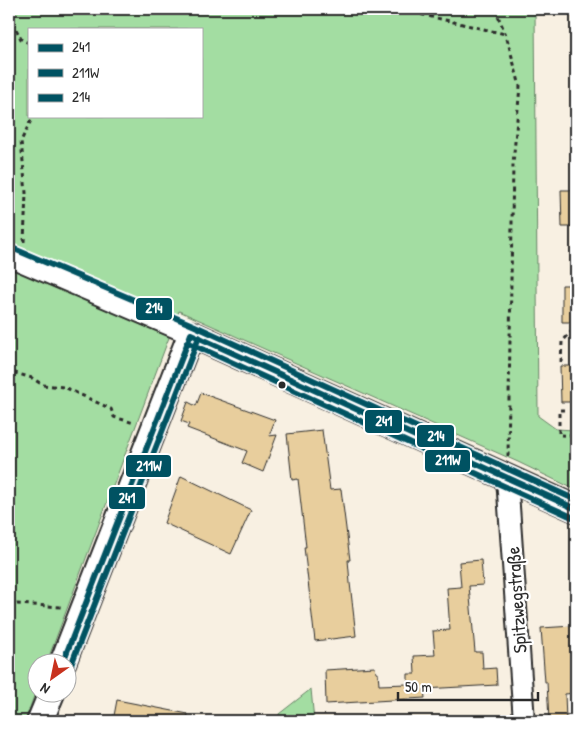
<svg xmlns="http://www.w3.org/2000/svg" width="585" height="730" viewBox="0 0 585 730" font-family="'Patrick Hand',sans-serif">
<rect width="100%" height="100%" fill="#f8f0e2"/>
<filter id="ink" filterUnits="userSpaceOnUse"><feTurbulence type="fractalNoise" baseFrequency=".02" numOctaves="2"/><feDisplacementMap in="SourceGraphic" scale="10" xChannelSelector="R" yChannelSelector="G"/><feConvolveMatrix kernelMatrix="1 2 1 2 8 2 1 2 1" color-interpolation-filters="sRGB"/></filter>
<g filter="url(#ink)">
<path fill="#a3dda2" stroke="#678466" fill-rule="evenodd" d="M9,9h526l3,407 18,13 20,1v60l-58,-28 -339,-151 -132,351h-9l-1,26 -12,33h-16zM29,29h172v87h-172z
M311,689l3,32h-35v-7z"/>
<path fill="#e8ce9d" stroke="#2b2b2b" d="M561,190h15v37h-14z
M562,285h14v37h-14z
M560,366h16v36h-15z
M201,393l74,27 -6,16 8,-1 -14,37 -21,-9 5,-12 -60,-23 2,-4 -8,-3 7,-19 8,4z
M322,430l8,60 11,-1 9,71h-2l2,23 6,53 -41,5 -11,-94h2l-8,-68 -6,1 -5,-46z
M181,476l70,34 -20,44 -67,-31z
M481,560l2,25 -14,1 6,66h7l1,17 13,-1 1,17 -73,4 1,9 -99,6 -1,-34 50,-3 1,6h2l1,12 29,-1v-10h7l-1,-18 21,-1 -2,-24 17,-1 -3,-42 14,-1 -2,-25z
M573,626l3,25v42l-11,1 1,27h-17l-2,-39h-2l-4,-54z
M117,700l71,14 -1,7h-74z"/>
<g fill="none" stroke-linecap="round" stroke-linejoin="round">
<defs>
<path id="minor" d="M9,256l182,78
M507,478l17,243"/>
<path id="tertiary" d="M63,662l128,-328 385,175
M40,721l12,-29"/>
</defs>
<use href="#minor" stroke="#2b2b2b" stroke-width="24"/>
<use href="#tertiary" stroke="#2b2b2b" stroke-width="29"/>
<path stroke="#2b2b2b" stroke-width="3" stroke-dasharray="4 4" stroke-linecap="butt" d="M398,9l107,25
M495,9l11,26 14,51 -7,78 -5,292
M9,15l12,24 8,4
M24,242l2,-49 -5,-52 12,-25
M561,362l1,-20 9,-10
M9,367h2l4,6 17,5 11,7 21,2 47,22 3,8 20,6
M564,410h-5v25l17,1
M9,606l8,-2 45,3"/>
<use href="#minor" stroke="#fff" stroke-width="20"/>
<use href="#tertiary" stroke="#fff" stroke-width="25"/>
<defs>
<path id="bus-1" d="M191,334l385,175
M63,662l128,-328"/>
<path id="bus-2" d="M187,342l385,175
M71,665l128,-328"/>
<path id="bus-3" d="M12,248l183,78 381,174"/>
</defs>
<use href="#bus-1" stroke="#fff" stroke-width="10"/>
<use href="#bus-2" stroke="#fff" stroke-width="10"/>
<use href="#bus-3" stroke="#fff" stroke-width="10"/>
<use href="#bus-1" stroke="#005262" stroke-width="6"/>
<use href="#bus-2" stroke="#005262" stroke-width="6"/>
<use href="#bus-3" stroke="#005262" stroke-width="6"/>
</g>
</g>
<circle fill="#2b2b2b" stroke="#fff" stroke-width="2" cx="282" cy="385" r="4.5"/>
<g text-anchor="middle" dominant-baseline="central" stroke-width="4.5" stroke-linejoin="round" paint-order="stroke">
<g font-size="19" fill="#2b2b2b" stroke="#fff">
<text transform="translate(516 600) rotate(-94)">Spitzwegstraße</text>
</g>
</g>
<g stroke="#fff" stroke-width="2">
<rect x="135" y="297" width="38" height="24" rx="5" fill="#005262"/>
<rect x="364" y="409" width="39" height="25" rx="5" fill="#005262"/>
<rect x="416" y="424" width="39" height="24" rx="5" fill="#005262"/>
<rect x="424" y="449" width="47" height="24" rx="5" fill="#005262"/>
<rect x="125" y="454" width="47" height="24" rx="5" fill="#005262"/>
<rect x="108" y="486" width="38" height="24" rx="5" fill="#005262"/>
</g>
<g font-size="14" text-anchor="middle" font-weight="bold" fill="#fff">
<text x="154" y="313">214</text>
<text x="384" y="426">241</text>
<text x="436" y="441">214</text>
<text x="448" y="465">211W</text>
<text x="149" y="471">211W</text>
<text x="127" y="503">241</text>
</g>
<rect width="585" height="730" fill="none" stroke="#fff" stroke-width="30"/>
<rect x="15" y="15" width="555" height="700" fill="none" stroke="#2b2b2b" stroke-width="2" filter="url(#ink)"/>
<rect x="28" y="28" width="175" height="90" fill="#ffffff" stroke="#aaaaaa"/>
<rect x="38" y="44" width="25" height="8" fill="#005262" stroke="#aaaaaa"/>
<text x="72" y="52" font-size="15" fill="#2b2b2b">241</text>
<rect x="38" y="69" width="25" height="8" fill="#005262" stroke="#aaaaaa"/>
<text x="72" y="78" font-size="15" fill="#2b2b2b">211W</text>
<rect x="38" y="94" width="25" height="8" fill="#005262" stroke="#aaaaaa"/>
<text x="72" y="102" font-size="15" fill="#2b2b2b">214</text>
<g transform="translate(52 678) rotate(213)"><circle r="24" fill="#ffffff" stroke="#aaaaaa"/>
<path d="M0-4L9 19L0 12L-9 19Z" fill="#c8321e"/>
<text y="-8" font-size="14" font-weight="bold" text-anchor="middle" fill="#2b2b2b">N</text>
</g>
<path d="M398 692v8h140v-8" fill="none" stroke="#2b2b2b" stroke-width="2.5"/>
<text x="405" y="692" font-size="15" fill="#2b2b2b" stroke="#ffffff" stroke-width="4" paint-order="stroke">50 m</text>
</svg>
